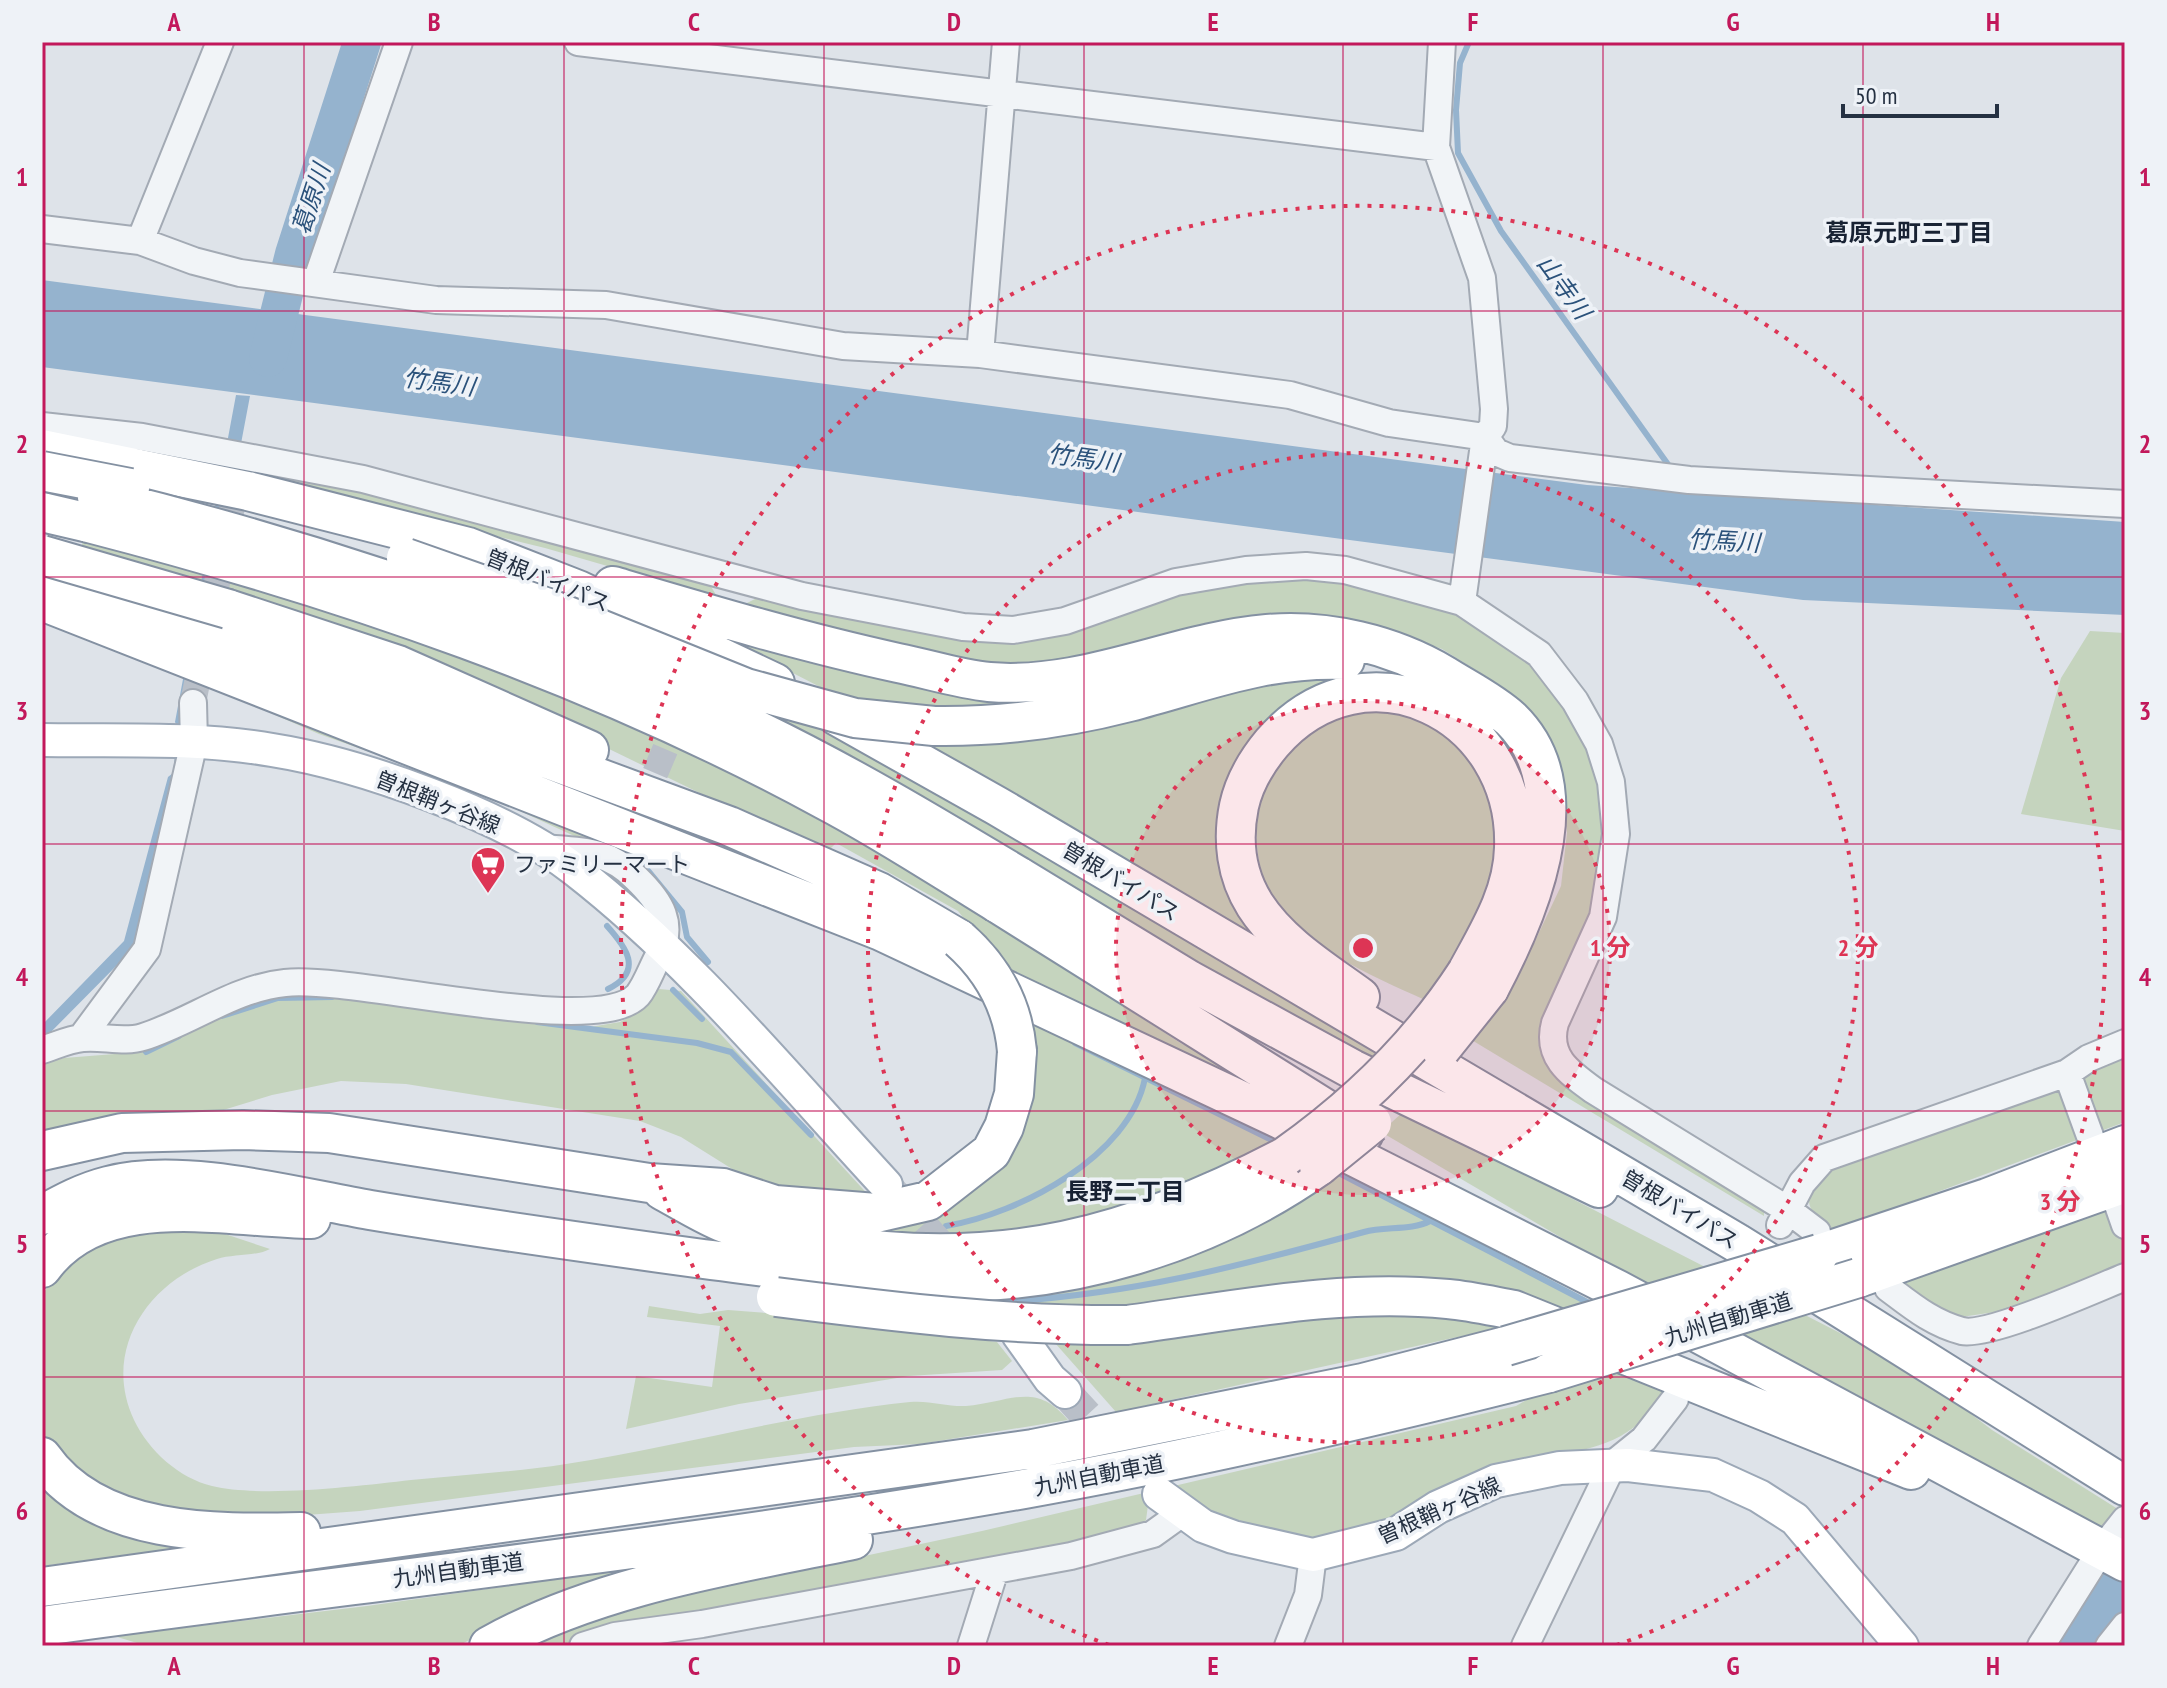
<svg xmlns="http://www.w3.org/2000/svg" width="2167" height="1688" viewBox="0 0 2167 1688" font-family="'PT Sans Narrow','Noto Sans JP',sans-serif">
<rect width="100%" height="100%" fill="#dee3e9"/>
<path fill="#c5d4be" d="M255,470l123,24 332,91 8,13 -173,-50 -300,-73z
M84,535l237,69 294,110 230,113 337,217 60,27 63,38 -126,-60 -168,-71 -53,-67 -122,-68 -11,11 -255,-124 -489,-180z
M1266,579c26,1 54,-1 79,4 106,19 197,58 241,162 11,26 21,53 20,82 -1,78 -35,149 -64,220l222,161v8l-294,-177 57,-81 34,-72 6,-53 -5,-51 -39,-76 -22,-20 -59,-37 -41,-14 -323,27 -105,4 -228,-62 18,-9 219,43 188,-43z
M689,627l412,57 -53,25 -187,-1 -74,-38z
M2090,631l35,2v198l-104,-17 40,-136z
M1337,671l45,4 -145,90 35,183 -355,-209 341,-61z
M251,697l363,142 -11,8 -7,-1 -128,-59 -149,-53 -69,-30z
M734,698l93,28 561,325 -14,14z
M1376,711c43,4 79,22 100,60 6,10 15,22 18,32 16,68 -24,148 -69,197 -57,-26 -121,-52 -155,-107 -8,-13 -12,-33 -13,-48 -8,-73 48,-128 119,-134z
M659,989l22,2 192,209 -16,2 -104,-20 -72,-45 -41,-16 -234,-37 -65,-3 -69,14 -65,20 -165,22v-73l22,-6 76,-6 55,-27 73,-28 38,-3 104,9 180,24 30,-5 17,-9z
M1027,1017l257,122 -68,40 -196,58 -127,1 -153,-25 209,-4 31,-23 20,-22z
M2125,1055v67l-295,110c-26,-27 -25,-29 -13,-63l265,-87 6,-10z
M1403,1112l308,158 -64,18 -266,-156z
M1336,1170l257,132 -30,7 -79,-18 -464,17 -174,-19z
M2125,1203l-1,62 -109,44 -67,10 -49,-35z
M143,1226l76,6 51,17c-12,7 -37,5 -53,10 -68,21 -116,91 -83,161 15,31 45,58 78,66 50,12 147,0 199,-6 52,-5 104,-8 155,-16 115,-18 228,-50 344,-62 19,-2 38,5 56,4 43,-3 69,-26 102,14l-148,24 -66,3 -494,64 -94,7 -123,-12 -48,-19 -41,-36 -12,-18v-139l34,-39z
M649,1306l51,8 28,-4 63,5 206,27 15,19 -10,9 -93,6 -170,28 -113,25 10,-53 76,11 8,-61 -73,-9z
M1361,1313l92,4 50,10 -387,85 -61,-69 80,-5z
M1805,1315l111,57 76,58 129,81 -12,19 -372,-194z
M1626,1369l47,19c-37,46 -63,60 -121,67l-228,93 -176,-43 -2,15 -13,16 -582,110h-36l142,-46 325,-69 534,-125 23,-13z
M42,1478l153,68 -153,20z
M705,1558l-181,53 -66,35h-311l-33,-10 253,-30z"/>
<path fill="#95b3ce" d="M42,280l1545,205 538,37v93l-322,-15 -1761,-233z
M236,395l14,1 -14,74 -4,2 -54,301 -44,175 -92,93v-16l82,-84 44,-164 5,-4 5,-45 -3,-6z"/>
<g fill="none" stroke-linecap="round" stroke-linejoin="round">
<path stroke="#95b3ce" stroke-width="6" d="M1469,42l-9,21 -4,47 2,43 43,78 171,239
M645,867l37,45 5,25 21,25
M607,926c18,20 38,45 1,63
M673,990l29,29
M222,1016l56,-18 54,-1
M537,1022l160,21 34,9 80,83
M1075,1043l203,100
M146,1052l33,-16
M1335,1171l252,131
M946,1226c73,-12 184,-70 199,-148
M996,1302c130,-6 244,-36 368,-70 21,-6 47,-1 66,-11"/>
<path stroke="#95b3ce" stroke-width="38" d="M268,358l26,-104 68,-212
M2072,1646l53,-70"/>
<path stroke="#b9bfc8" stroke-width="26" stroke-dasharray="26 13" stroke-linecap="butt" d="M193,703l45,-226
M640,809l41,-97"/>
<path stroke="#b9bfc8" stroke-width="32" stroke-dasharray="32 16" stroke-linecap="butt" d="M890,1190l68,76
M1065,1392l54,59"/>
<defs>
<path id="minor" d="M578,42l858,105
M1442,42l-6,105 46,131 12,131 -1,17 -8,11 -23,165
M42,229l98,12 54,20 46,12 196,27 170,5 237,41 137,8 310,41 99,28 96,14 11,15 14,6 179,22 436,24
M140,241l80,-199
M316,282l83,-240
M980,354l26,-312
M42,426l100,11 221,42 439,117 161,31 50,3 52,-9 111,-39 70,-12 60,-4 39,4 117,32 77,52 36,47 24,43 12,38 5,52 -13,83 -48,106c-9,33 13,49 38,67l195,120 29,22
M81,1038l66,-89 47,-207 -1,-39
M42,1050c13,-4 27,-11 41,-12 19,-2 42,5 60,-1 48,-15 91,-49 142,-54 69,-8 312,57 353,12 8,-10 14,-27 20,-38 17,-33 3,-55 -22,-79 -29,-29 -55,-27 -94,-30
M2067,1073l23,63
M2118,1205l7,20
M1780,1225l22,-42 22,-25 243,-85 22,-15 36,-15
M1888,1288c24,18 44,35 74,43 27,6 133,-42 163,-54
M583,1646l32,-10 87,-12 369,-68 82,-22 32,-23
M971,1646l24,-76
M1288,1646l20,-51 5,-40
M1525,1646l88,-182 31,-25 31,-40
M2041,1646l61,-97 23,-29
M2109,1646l16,-20"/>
<path id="major" d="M42,740c76,1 155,-3 230,10 88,14 233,65 303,120 116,90 211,207 311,315
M1018,1334l32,45 15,13
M1159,1494l44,32 30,11 80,18 83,-21 42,-27 58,-26 64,-13 68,-3 85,10 46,21 36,23 107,127"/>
<path id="highway" d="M42,449l206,42 220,56 110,43 197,93
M42,512l47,11
M42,572l687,254 150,66 80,47
M613,586c95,28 189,56 285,77 30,6 61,16 91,19 95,8 185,-40 278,-48 60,-5 125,10 177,41 22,14 47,26 67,44 72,70 17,197 -22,270
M42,601l839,330 401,189 336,170 507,272
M228,609l170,56 191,85
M837,716l160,90 740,437 388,243
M934,726c68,1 129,-7 195,-24 77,-20 134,-45 216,-42
M1018,876l171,104 163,89 247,119
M997,903l367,230
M1360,997c-37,-27 -80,-53 -105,-92 -19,-30 -23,-65 -16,-99 5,-23 18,-45 33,-63 93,-107 247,-31 242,105 -1,46 -26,85 -47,124
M42,1151l80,-18 121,-3 86,3 320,50 74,5 52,17 101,8 52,-12 63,-49 13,-25 10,-33 3,-43
M662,1190c20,11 39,23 60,32 34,14 71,16 107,22 171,28 305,-8 457,-88
M42,1215c22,-12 42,-23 66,-29 74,-20 187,11 262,24 108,18 217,33 326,48 79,10 158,22 237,24 136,3 274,-37 386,-116
M1819,1254l168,-56 138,-53
M42,1268c59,-82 183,-50 269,-49
M1858,1278l267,-95
M1127,1325c106,-14 214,-37 321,-26 22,2 44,7 66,11l397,160
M42,1457c55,79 173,77 259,75
M42,1587l991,-138 330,-66 143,-37
M42,1626c327,-45 657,-80 982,-137 176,-31 351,-72 525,-116
M489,1646c109,-61 243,-81 364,-106"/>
</defs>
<use href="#minor" stroke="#a3aab4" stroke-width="30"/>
<use href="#major" stroke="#9ca8b7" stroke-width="36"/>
<use href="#highway" stroke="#8491a2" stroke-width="42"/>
<use href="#minor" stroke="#f1f4f7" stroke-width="26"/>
<use href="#major" stroke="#fff" stroke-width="32"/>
<use href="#highway" stroke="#fff" stroke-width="38"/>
<defs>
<path id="highway-bridge" d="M42,471l88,17
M97,497c229,56 449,131 662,234 89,43 174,94 259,145
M89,523c255,66 504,151 736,277 59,31 115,68 172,103
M42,555l186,54
M406,558l142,50 198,80 109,30 79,8
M959,939c34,30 54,66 58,112
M1441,1049l48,-60
M1286,1156c72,-51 133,-110 181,-184
M1319,1166l53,-43
M776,1297c117,15 232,29 351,28
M1506,1346l313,-92
M1549,1373l309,-95"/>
</defs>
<use href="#highway-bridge" stroke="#8491a2" stroke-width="42" stroke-linecap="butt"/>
<use href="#highway-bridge" stroke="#fff" stroke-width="38"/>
</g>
<path fill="none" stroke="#c2185b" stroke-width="2" stroke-opacity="0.55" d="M304,42v1604M564,42v1604M824,42v1604M1084,42v1604M1343,42v1604M1603,42v1604M1863,42v1604M42,311h2083M42,577h2083M42,844h2083M42,1111h2083M42,1377h2083"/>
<circle cx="1363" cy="948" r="247" fill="#dd3555" fill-opacity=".12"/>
<g fill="none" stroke="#dd3555" stroke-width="4" stroke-dasharray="4 8">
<circle cx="1363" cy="948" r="247"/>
<circle cx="1363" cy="948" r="495"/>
<path d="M1109 1645A742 742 0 1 1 1617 1645"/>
</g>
<defs>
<symbol id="supermarket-pin" viewBox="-11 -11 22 30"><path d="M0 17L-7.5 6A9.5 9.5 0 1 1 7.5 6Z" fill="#dd3555" stroke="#eef2f7"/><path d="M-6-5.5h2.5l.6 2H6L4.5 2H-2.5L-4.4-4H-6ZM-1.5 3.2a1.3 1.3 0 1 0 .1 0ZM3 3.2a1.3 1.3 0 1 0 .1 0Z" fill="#fff"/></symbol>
</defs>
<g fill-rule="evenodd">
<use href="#supermarket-pin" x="468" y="844" width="40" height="54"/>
</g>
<g text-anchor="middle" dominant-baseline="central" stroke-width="7" stroke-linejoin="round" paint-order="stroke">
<g font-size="22" fill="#253142" stroke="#eef2f7">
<text transform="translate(548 580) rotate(22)">曽根バイパス</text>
<text transform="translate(438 802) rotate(22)">曽根鞘ヶ谷線</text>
<text transform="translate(1121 881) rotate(31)">曽根バイパス</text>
<text transform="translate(1680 1209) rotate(31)">曽根バイパス</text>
<text transform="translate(1728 1319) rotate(-17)">九州自動車道</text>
<text transform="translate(1099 1475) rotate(-11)">九州自動車道</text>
<text transform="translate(1439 1510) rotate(-24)">曽根鞘ヶ谷線</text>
<text transform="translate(458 1570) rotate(-8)">九州自動車道</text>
</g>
<g font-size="22" fill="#253142" stroke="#eef2f7" text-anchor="start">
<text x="514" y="864">ファミリーマート</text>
</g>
<g font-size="24" font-style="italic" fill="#2b527b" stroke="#eef2f7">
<text transform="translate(311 199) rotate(-72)">葛原川</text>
<text transform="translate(1564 287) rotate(54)">山寺川</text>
<text transform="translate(439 382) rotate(8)">竹馬川</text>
<text transform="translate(1083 458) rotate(8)">竹馬川</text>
<text transform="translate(1724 541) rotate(3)">竹馬川</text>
</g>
<g font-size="24" font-weight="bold" fill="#182233" stroke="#eef2f7">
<text x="1909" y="232">葛原元町三丁目</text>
<text x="1125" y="1191">長野二丁目</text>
</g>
</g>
<circle cx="1363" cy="948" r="12" fill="#dd3555" stroke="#eef2f7" stroke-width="4"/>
<g font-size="24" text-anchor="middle" font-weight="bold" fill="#dd3555" stroke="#eef2f7" stroke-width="7" stroke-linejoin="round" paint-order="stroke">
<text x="1610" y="956">1 分</text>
<text x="1858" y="956">2 分</text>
<text x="2060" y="1210">3 分</text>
</g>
<rect width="2167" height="1688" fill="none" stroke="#eef2f7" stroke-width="88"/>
<path d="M1843 104v12h154v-12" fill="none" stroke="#253142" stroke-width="4"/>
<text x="1855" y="104" font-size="24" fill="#253142" stroke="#eef2f7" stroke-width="6" paint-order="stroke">50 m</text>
<rect x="44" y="44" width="2079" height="1600" fill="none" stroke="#c2185b" stroke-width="3"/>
<g font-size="26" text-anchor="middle" font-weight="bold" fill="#c2185b">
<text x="174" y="31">A</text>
<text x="434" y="31">B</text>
<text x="694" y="31">C</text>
<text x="954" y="31">D</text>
<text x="1213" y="31">E</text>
<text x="1473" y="31">F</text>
<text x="1733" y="31">G</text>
<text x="1993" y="31">H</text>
<text x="22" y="186">1</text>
<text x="2145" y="186">1</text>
<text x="22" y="453">2</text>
<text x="2145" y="453">2</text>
<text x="22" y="720">3</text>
<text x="2145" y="720">3</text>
<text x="22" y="986">4</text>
<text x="2145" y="986">4</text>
<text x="22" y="1253">5</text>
<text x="2145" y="1253">5</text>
<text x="22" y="1520">6</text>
<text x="2145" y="1520">6</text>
<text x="174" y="1675">A</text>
<text x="434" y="1675">B</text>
<text x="694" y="1675">C</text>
<text x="954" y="1675">D</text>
<text x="1213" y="1675">E</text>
<text x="1473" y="1675">F</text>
<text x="1733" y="1675">G</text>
<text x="1993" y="1675">H</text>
</g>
</svg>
